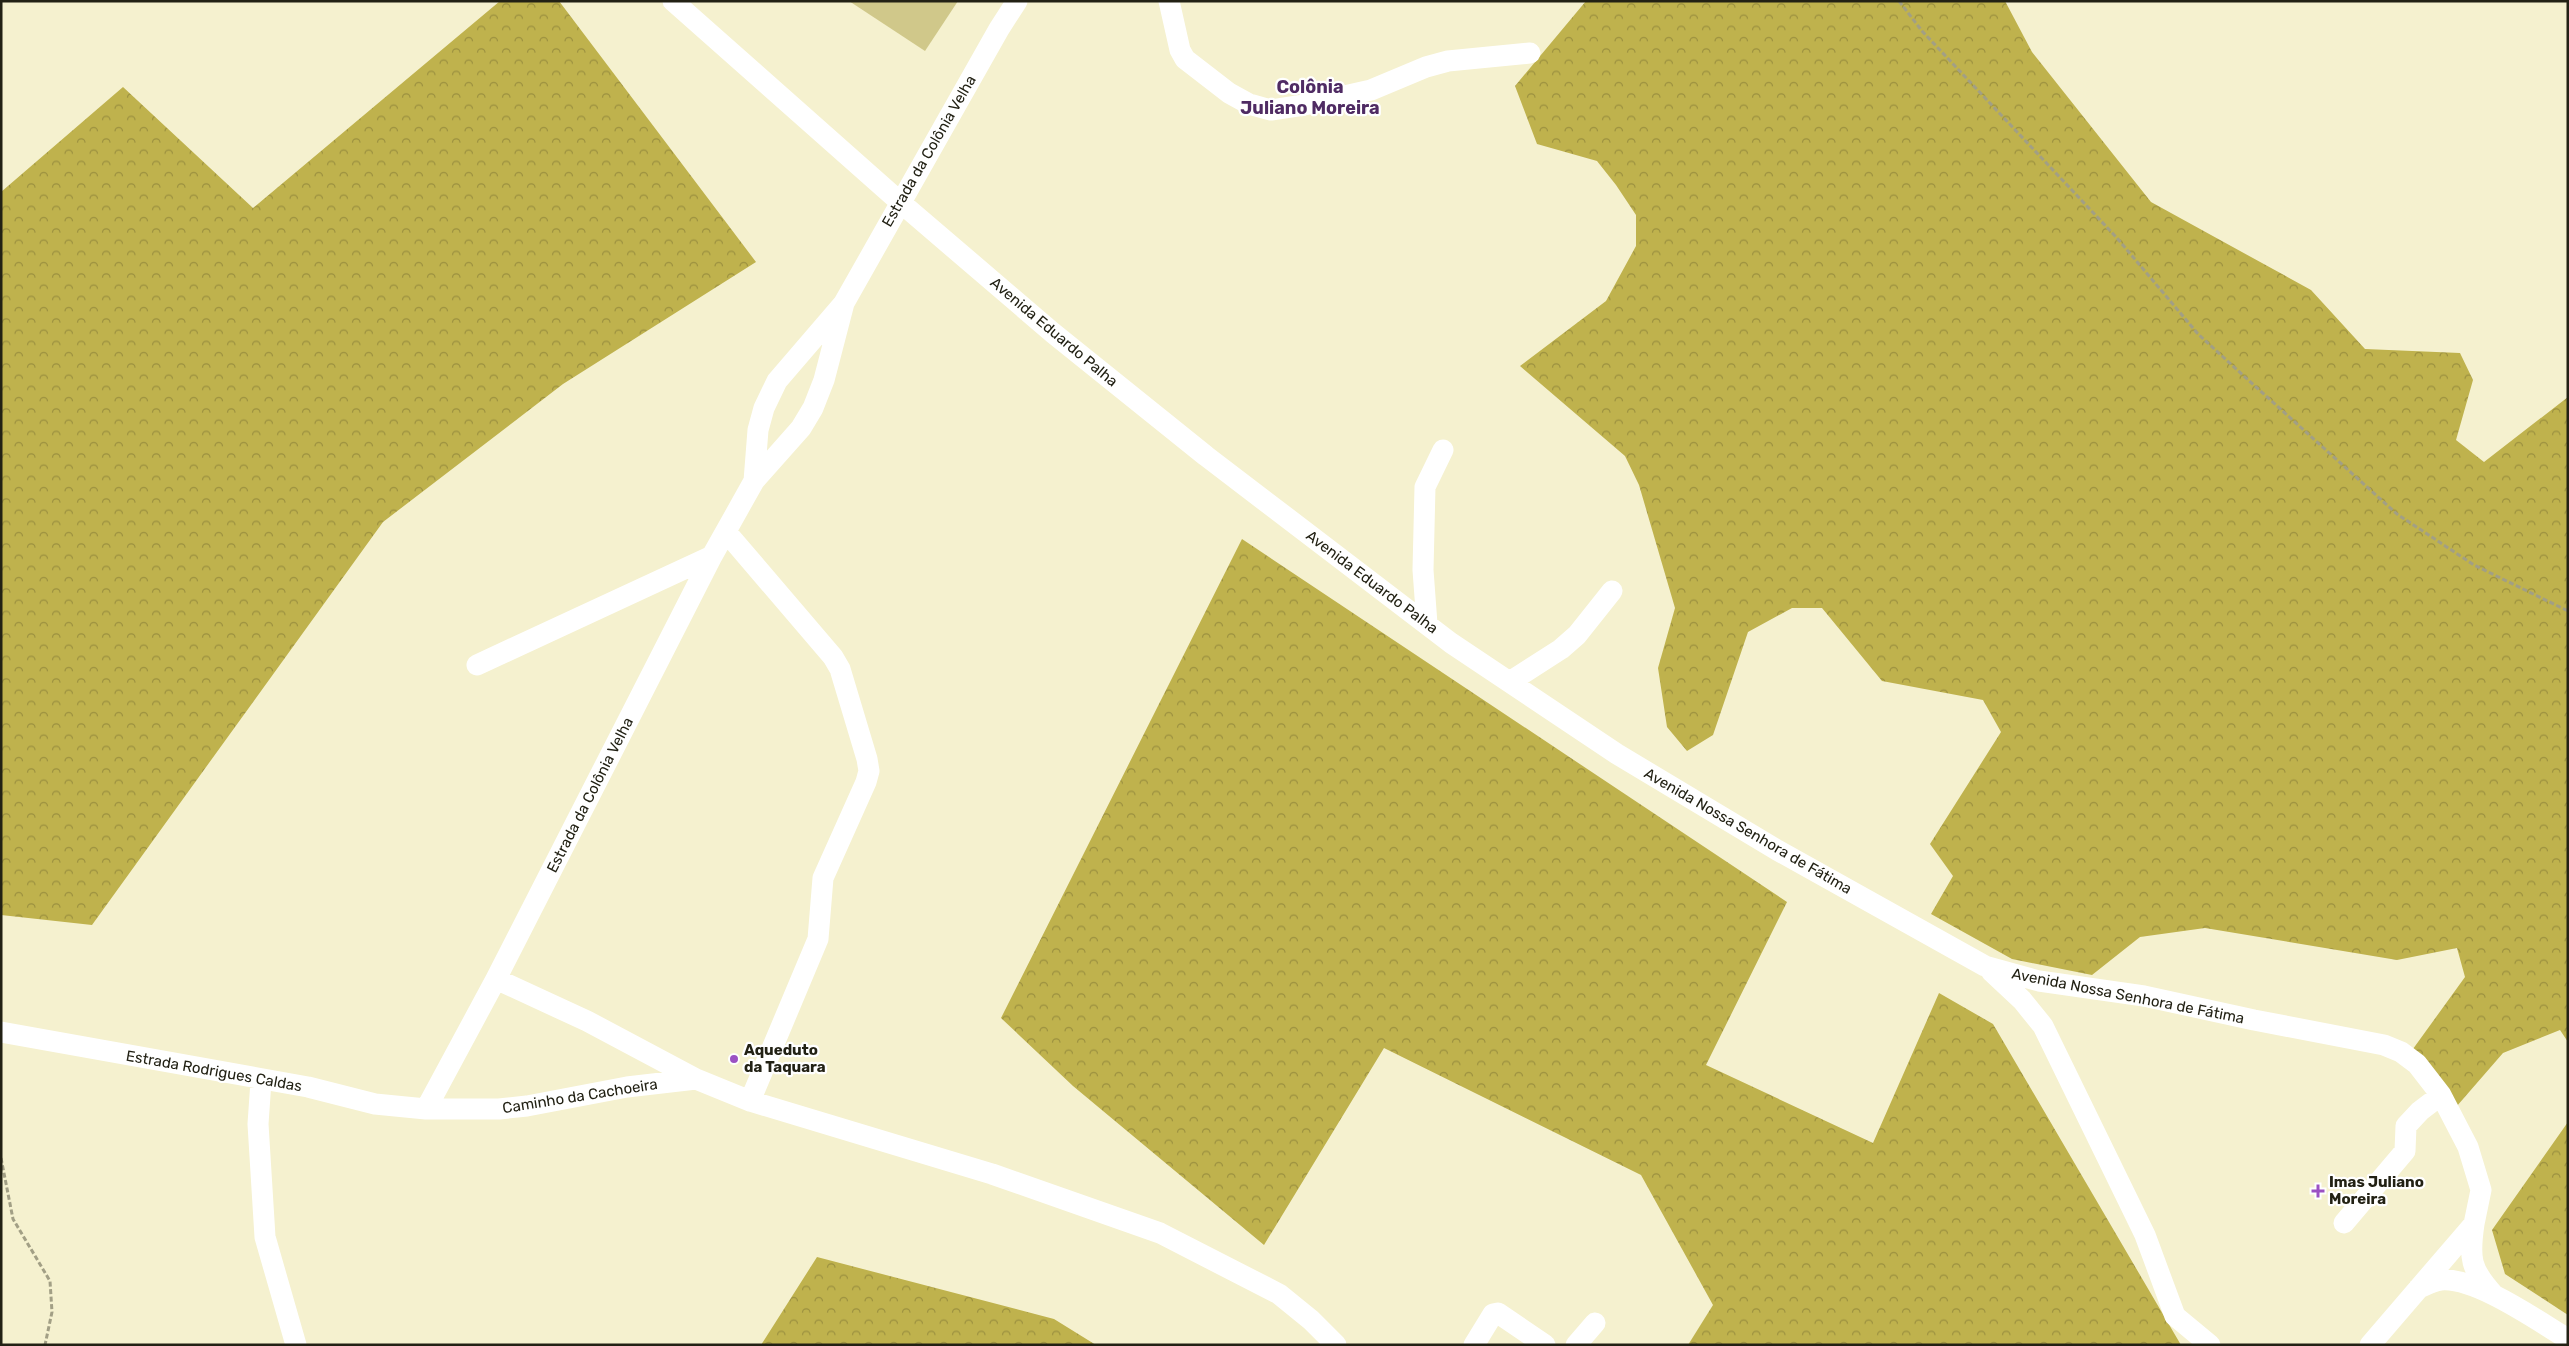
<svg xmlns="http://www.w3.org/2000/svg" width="2569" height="1346" viewBox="0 0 2569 1346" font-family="Rubik,sans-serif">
<defs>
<pattern id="forest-crowns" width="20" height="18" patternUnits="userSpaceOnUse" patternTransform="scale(1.25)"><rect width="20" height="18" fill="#bfb24d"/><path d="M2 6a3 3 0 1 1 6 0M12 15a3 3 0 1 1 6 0" fill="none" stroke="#9b903f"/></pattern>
</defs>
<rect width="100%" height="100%" fill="#f5f1cf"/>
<path fill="url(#forest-crowns)" d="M500,1h59l197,261 -193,122 -180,138 -291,403 -91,-10v-723l122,-105 130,121z
M1586,1h419l27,51 119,150 160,88 54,59 95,4 13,27 -17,60 28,22 84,-65v645l-8,-12 -57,23 -53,61 -45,-54 60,-83 -8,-29 -60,12 -192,-32 -65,9 -48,38 -80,-16 -81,-45 22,-38 -23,-32 71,-112 -18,-32 -101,-19 -60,-73h-30l-44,24 -35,103 -26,16 -20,-24 -9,-59 17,-60 -36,-123 -14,-29 -105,-90 86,-65 30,-55v-31l-20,-30 -19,-24 -60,-17 -22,-58z
M1242,539l545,363 -81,163 167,78 66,-150 54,31 188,321h-493l25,-40 -72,-130 -257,-127 -120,197 -191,-159 -72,-68z
M2568,1122v193l-63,-41 -13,-44z
M817,1257l237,62 42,26h-335z"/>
<path fill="#d0c88a" d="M849,1h109l-33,50z"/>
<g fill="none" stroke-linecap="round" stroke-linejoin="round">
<path stroke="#a29f85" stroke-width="3" stroke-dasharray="5 2.5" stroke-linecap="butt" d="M1899,1l23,30 195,207 81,96 48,44 151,136 77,51 94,46
M1,1158l12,61 37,62 2,31 -7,33"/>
<path stroke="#fff" stroke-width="21" d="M673,1l227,201 153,131 153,123 245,187 166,111 160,96 208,116 54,15 105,15 110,24 130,25 17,7 16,12 24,31 27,52 13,43 -7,34 -104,121
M1169,1l11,49 5,9 44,34 20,11 22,6 33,-5 67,-15 55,-23 22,-6 82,-8
M754,481l4,-51 6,-22 13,-27 67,-78 155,-274 18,-28
M727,533l106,124 7,12 27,90 2,12 -3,11 -43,96 -5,61 -68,162
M1427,624l-4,-54 2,-83 18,-37
M477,665l235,-109
M1511,681l50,-32 16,-14 35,-44
M1991,971l31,29 21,26 102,209 30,81 35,29
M496,979l91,42 109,58
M1,1032l307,55 67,17 51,5h73l28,-3 100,-19 69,-8 54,22 242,73 168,59 119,61 32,26 25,25
M261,1081l-3,43 7,113 31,108
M426,1109l70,-130 216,-423 42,-75 47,-53 12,-20 11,-28 20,-77
M2344,1223l61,-72 1,-25 14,-15 21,-16
M2474,1224c-5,34 -4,45 20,71
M2419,1288c7,-3 14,-7 22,-8 35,-3 97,41 127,59
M1474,1345l19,-31 5,-1 47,32
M1576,1345l19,-22"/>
</g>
<g fill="#9b51c3" stroke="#fff" stroke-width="2">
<circle cx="734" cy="1059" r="5"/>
<path d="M2315.5 1183.5h5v5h5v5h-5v5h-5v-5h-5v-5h5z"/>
</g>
<g text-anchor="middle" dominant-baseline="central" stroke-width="4.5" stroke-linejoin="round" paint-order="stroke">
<g font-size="15" fill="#222114" stroke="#fff">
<text transform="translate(929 151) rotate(-60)">Estrada da Colônia Velha</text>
<text transform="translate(1054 332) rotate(40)">Avenida Eduardo Palha</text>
<text transform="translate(1372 582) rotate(37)">Avenida Eduardo Palha</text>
<text transform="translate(590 795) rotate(-63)">Estrada da Colônia Velha</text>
<text transform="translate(1748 831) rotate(30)">Avenida Nossa Senhora de Fátima</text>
<text transform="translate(2128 996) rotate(11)">Avenida Nossa Senhora de Fátima</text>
<text transform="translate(214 1071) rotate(10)">Estrada Rodrigues Caldas</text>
<text transform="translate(580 1096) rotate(-9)">Caminho da Cachoeira</text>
</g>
<g font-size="15" font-weight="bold" fill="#222114" stroke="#fff" text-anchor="start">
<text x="744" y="1050">Aqueduto<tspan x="744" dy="17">da Taquara</tspan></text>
<text x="2329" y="1182">Imas Juliano<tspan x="2329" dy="17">Moreira</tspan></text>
</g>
<g font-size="18" font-weight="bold" fill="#4f2b63" stroke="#fff">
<text x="1310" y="87">Colônia<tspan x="1310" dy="21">Juliano Moreira</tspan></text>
</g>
</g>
<rect width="2569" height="1346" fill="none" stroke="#222114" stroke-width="5"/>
</svg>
